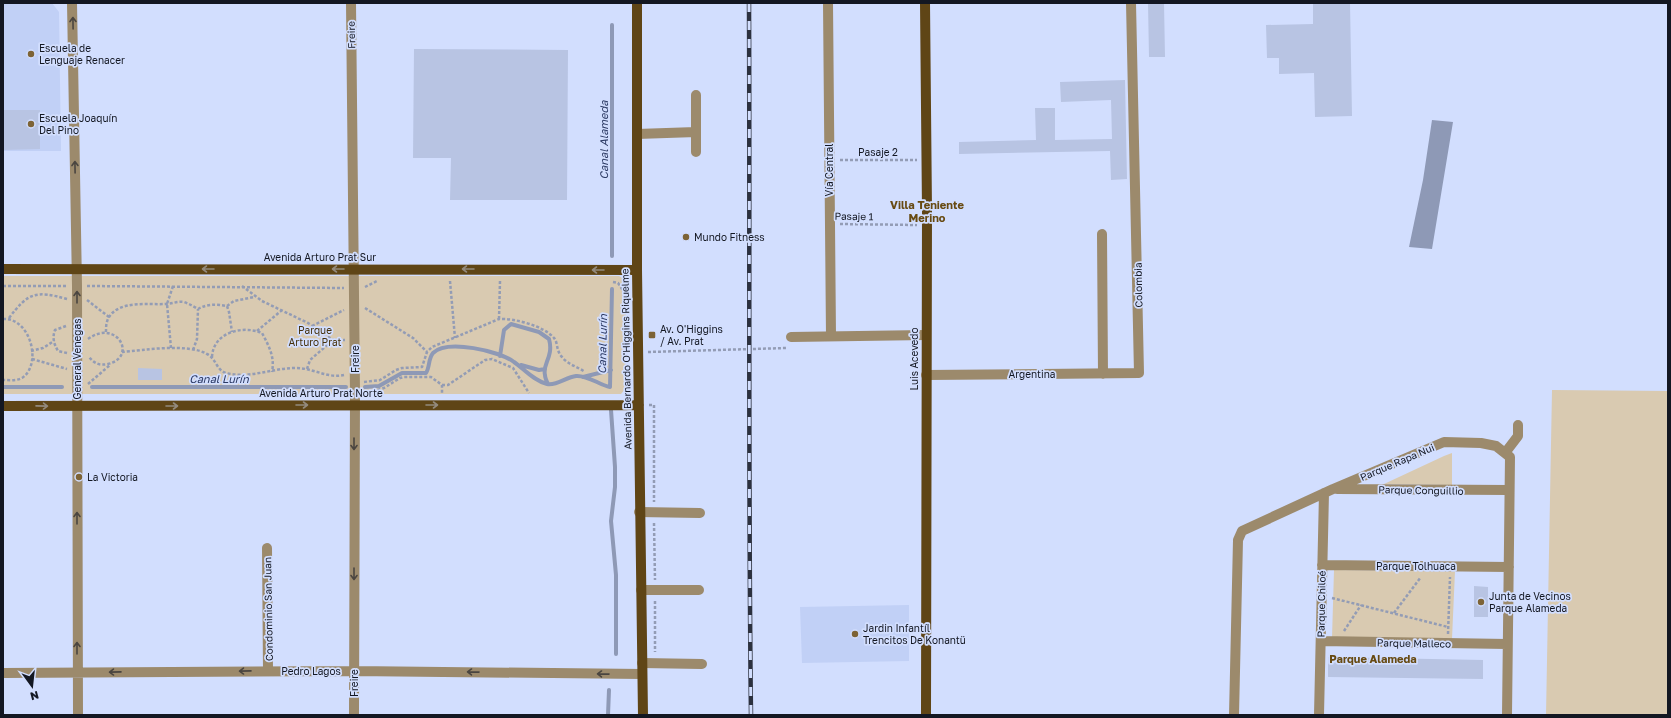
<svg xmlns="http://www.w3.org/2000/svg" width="1671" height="718" viewBox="0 0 1671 718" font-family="'Golos Text',sans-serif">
<rect width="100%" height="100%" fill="#d2defe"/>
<path fill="#c1d0f6" d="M3,3h49l7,9 2,139h-58z
M909,605v56l-107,2 -2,-56z"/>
<path fill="#d9cab1" d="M3,276h616l5,3 2,7v102l-5,6h-618z
M1552,390l116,1v324h-122z
M1452,453v32l-68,-1 60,-28z
M1334,570l121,1 -3,68 -120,-1z"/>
<path fill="#8e99b6" d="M1432,120l21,2 -21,127 -23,-2 14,-67z"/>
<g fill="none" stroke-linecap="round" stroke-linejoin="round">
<path stroke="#8e99b6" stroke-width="4" d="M612,256v-231
M500,356l4,-26 7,-6 28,8 10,7c5,18 -7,25 -4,36 0,3 2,7 3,9
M521,365l18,5 6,-1
M583,377l28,-7
M3,387h59
M92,387h254
M365,387l14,-1 23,-13h24c4,-6 2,-14 7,-20 14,-14 67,-2 81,9 10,7 20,19 33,22 10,2 19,-7 29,-8 12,-1 23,9 34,11l2,-98
M611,410l4,57v20l-4,34 5,54v79
M608,715l1,-25"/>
</g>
<path fill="#b8c4e3" d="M1148,3h16l1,54h-16z
M1313,3h37l2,113 -37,1 -1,-44 -35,1v-16h-12l-1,-33 47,-1z
M414,49l154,1 -1,150h-117l1,-42h-38z
M1125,80l2,99 -16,1 -1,-29 -151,3v-12l77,-2 -1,-32h20v32l57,-1 -1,-39 -50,2 -1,-20z
M3,110h37v39l-37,1z
M138,368l24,1v11h-24z
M1474,586l14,1v30h-14z
M1328,657l155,3v19l-155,-2z"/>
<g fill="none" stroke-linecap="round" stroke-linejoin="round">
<path stroke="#939cb5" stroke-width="2.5" stroke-dasharray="3 2" stroke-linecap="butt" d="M840,160h77
M840,224l77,1
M450,281l5,57
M613,282l5,1 8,12
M3,286h63
M87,286l257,2
M242,286l20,15 46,22 25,17
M365,287l12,-6
M87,300l22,17
M227,306l7,-5 20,-4
M365,308l48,30 14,14
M9,318c19,-25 26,-28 58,-19
M3,319c27,-2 40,45 19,59 -6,3 -13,2 -19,2
M499,319l1,-38
M66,326l-11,4c-3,8 -1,14 3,21l9,2
M312,326l32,-16
M257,331l25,-21
M106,332c0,-5 0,-10 3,-15 11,-17 39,-12 56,-13 7,0 12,-3 19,-2 5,2 9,4 14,7 9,-5 18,-5 29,-3l2,6 3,20
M88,339c29,-21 50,18 20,25 -9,2 -14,-1 -19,-7
M171,348l-4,-44 6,-18
M193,350l4,-11 1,-30
M31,351l12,-3 11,-7
M122,352c22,-2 66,-9 85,2 9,4 9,16 19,19 24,6 46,-5 70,-5 12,0 22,5 33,7 5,1 10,1 15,0
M648,352l139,-4
M212,357c1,-25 31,-32 50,-24 7,13 13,24 10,39
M32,359l35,10
M307,369l3,-9 23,-20h12
M364,382l16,-2 16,-10 6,-2 20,-1 5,-15 5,-5 67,-28c15,-1 45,7 55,19 4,4 2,13 8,19 5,7 16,10 23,15
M88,384l22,-19
M442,385h6l37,-25 7,-1 21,9 16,25
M368,393l16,-5 16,-10 4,-1h27l11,8v8
M649,405h5v97
M654,523l1,57
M1332,598l116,29
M655,601v51
M1394,613l27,-36
M1344,631l17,-26
M1448,634l2,-57"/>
<path stroke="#9c8a6c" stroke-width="10" d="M72,3l5,283 1,429
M351,3l4,390 -1,322
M828,3l3,333
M696,95v57
M637,134l59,-2
M1102,234l1,140
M791,337l135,-2
M926,375l213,-2 -8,-370
M1505,453l13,-17v-11
M1337,489l172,1
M639,512l61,1
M267,548l1,123
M1322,565l187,2
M641,590h58
M1321,641l186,3
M642,663l60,1
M3,673l351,-2 288,3
M1234,715l4,-175 4,-9 91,-42 111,-47 37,1 15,3 14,11 -3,258
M1319,715l5,-222"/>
<path stroke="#5f4516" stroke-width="10" d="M637,3v267l6,445
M925,3l2,208 -1,504
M3,269l634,1
M3,406l636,-1"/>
<defs>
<path id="rail" d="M749,3c1,237 -1,475 2,712"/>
</defs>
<use href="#rail" stroke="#2c313f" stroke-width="4.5"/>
<use href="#rail" stroke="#d2defe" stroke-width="3" stroke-dasharray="9" stroke-linecap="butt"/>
</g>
<defs><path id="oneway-shaft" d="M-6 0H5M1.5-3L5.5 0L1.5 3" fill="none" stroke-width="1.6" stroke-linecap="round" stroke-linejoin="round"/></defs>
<g stroke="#4a4540">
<use href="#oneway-shaft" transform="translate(73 23) rotate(-91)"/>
<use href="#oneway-shaft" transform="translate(75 167) rotate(-91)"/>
<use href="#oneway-shaft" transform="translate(77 297) rotate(-90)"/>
<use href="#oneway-shaft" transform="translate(354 444) rotate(90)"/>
<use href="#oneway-shaft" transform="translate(77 518) rotate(-90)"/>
<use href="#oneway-shaft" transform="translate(354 574) rotate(90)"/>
<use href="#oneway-shaft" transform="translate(77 648) rotate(-90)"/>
<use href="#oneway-shaft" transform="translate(245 671) rotate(179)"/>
<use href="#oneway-shaft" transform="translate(115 672) rotate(179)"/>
<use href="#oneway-shaft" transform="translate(473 672) rotate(-179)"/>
<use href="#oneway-shaft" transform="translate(603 674) rotate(-179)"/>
</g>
<g stroke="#938a7e">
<use href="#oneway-shaft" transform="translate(208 269) rotate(-180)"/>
<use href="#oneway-shaft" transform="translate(338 269) rotate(-180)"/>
<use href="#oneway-shaft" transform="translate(468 269) rotate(-180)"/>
<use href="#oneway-shaft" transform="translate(598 270) rotate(-180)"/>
<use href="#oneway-shaft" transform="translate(302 405)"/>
<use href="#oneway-shaft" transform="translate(432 405)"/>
<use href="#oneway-shaft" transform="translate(42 406) rotate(1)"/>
<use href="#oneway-shaft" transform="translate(172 406)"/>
</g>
<g fill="#7d6335" stroke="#d2defe" stroke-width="1.5">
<circle cx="31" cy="54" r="4"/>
<circle cx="31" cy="124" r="4"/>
<circle cx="686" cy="237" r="4"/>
<rect x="648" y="331" width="8" height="8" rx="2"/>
<circle cx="79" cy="477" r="4"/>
<circle cx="1481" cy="602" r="4"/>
<circle cx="855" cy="634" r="4"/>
</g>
<g text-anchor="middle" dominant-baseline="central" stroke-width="3.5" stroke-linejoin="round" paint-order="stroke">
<g font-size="10" fill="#131722" stroke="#d2defe">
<text transform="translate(351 35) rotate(-91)">Freire</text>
<text x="878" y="152">Pasaje 2</text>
<text transform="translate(829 170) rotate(-90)">Vía Central</text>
<text transform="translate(854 216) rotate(1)">Pasaje 1</text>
<text x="320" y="257">Avenida Arturo Prat Sur</text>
<text transform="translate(1138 285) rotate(-91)">Colombia</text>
<text transform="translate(77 359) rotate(-90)">General Venegas</text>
<text transform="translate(355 359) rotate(-90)">Freire</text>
<text transform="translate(626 359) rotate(-91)">Avenida Bernardo O'Higgins Riquelme</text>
<text transform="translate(914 359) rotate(-90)">Luis Acevedo</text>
<text x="1032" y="374">Argentina</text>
<text x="321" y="393">Avenida Arturo Prat Norte</text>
<text transform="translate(1397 462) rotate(-23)">Parque Rapa Nui</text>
<text transform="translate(1421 490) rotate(1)">Parque Conguillio</text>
<text x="1416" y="566">Parque Tolhuaca</text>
<text transform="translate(1321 604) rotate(-89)">Parque Chiloé</text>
<text transform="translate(268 609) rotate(-91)">Condominio San Juan</text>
<text transform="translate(1414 643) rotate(1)">Parque Malleco</text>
<text x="311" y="671">Pedro Lagos</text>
<text transform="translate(354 683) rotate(-90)">Freire</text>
</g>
<g font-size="10" fill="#131722" stroke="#d2defe" text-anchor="start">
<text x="39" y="48">Escuela de<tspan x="39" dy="12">Lenguaje Renacer</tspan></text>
<text x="39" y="118">Escuela Joaquín<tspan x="39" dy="12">Del Pino</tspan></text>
<text x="694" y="237">Mundo Fitness</text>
<text x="660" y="329">Av. O'Higgins<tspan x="660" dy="12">/ Av. Prat</tspan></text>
<text x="87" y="477">La Victoria</text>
<text x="1489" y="596">Junta de Vecinos<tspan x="1489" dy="12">Parque Alameda</tspan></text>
<text x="863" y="628">Jardin Infantíl<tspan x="863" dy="12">Trencitos De Konantü</tspan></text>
</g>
<g font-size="10" fill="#46310a" stroke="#d2defe">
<text x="315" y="330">Parque<tspan x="315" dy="12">Arturo Prat</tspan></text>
</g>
<g font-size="11" font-style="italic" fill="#2d3b65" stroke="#d2defe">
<text transform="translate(603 140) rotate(-90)">Canal Alameda</text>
<text transform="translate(602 344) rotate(-89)">Canal Lurín</text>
<text x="219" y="378">Canal Lurín</text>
</g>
<g font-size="11" font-weight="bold" fill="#674a12" stroke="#d2defe">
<text x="927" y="204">Villa Teniente<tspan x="927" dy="13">Merino</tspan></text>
<text x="1373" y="658">Parque Alameda</text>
</g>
</g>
<rect width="1671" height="718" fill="none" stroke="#131722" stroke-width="8"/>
<g transform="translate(32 686) rotate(165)" stroke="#d2defe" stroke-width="3" paint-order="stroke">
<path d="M0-3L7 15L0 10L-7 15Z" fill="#131722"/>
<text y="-6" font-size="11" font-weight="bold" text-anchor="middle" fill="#131722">N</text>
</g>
</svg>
